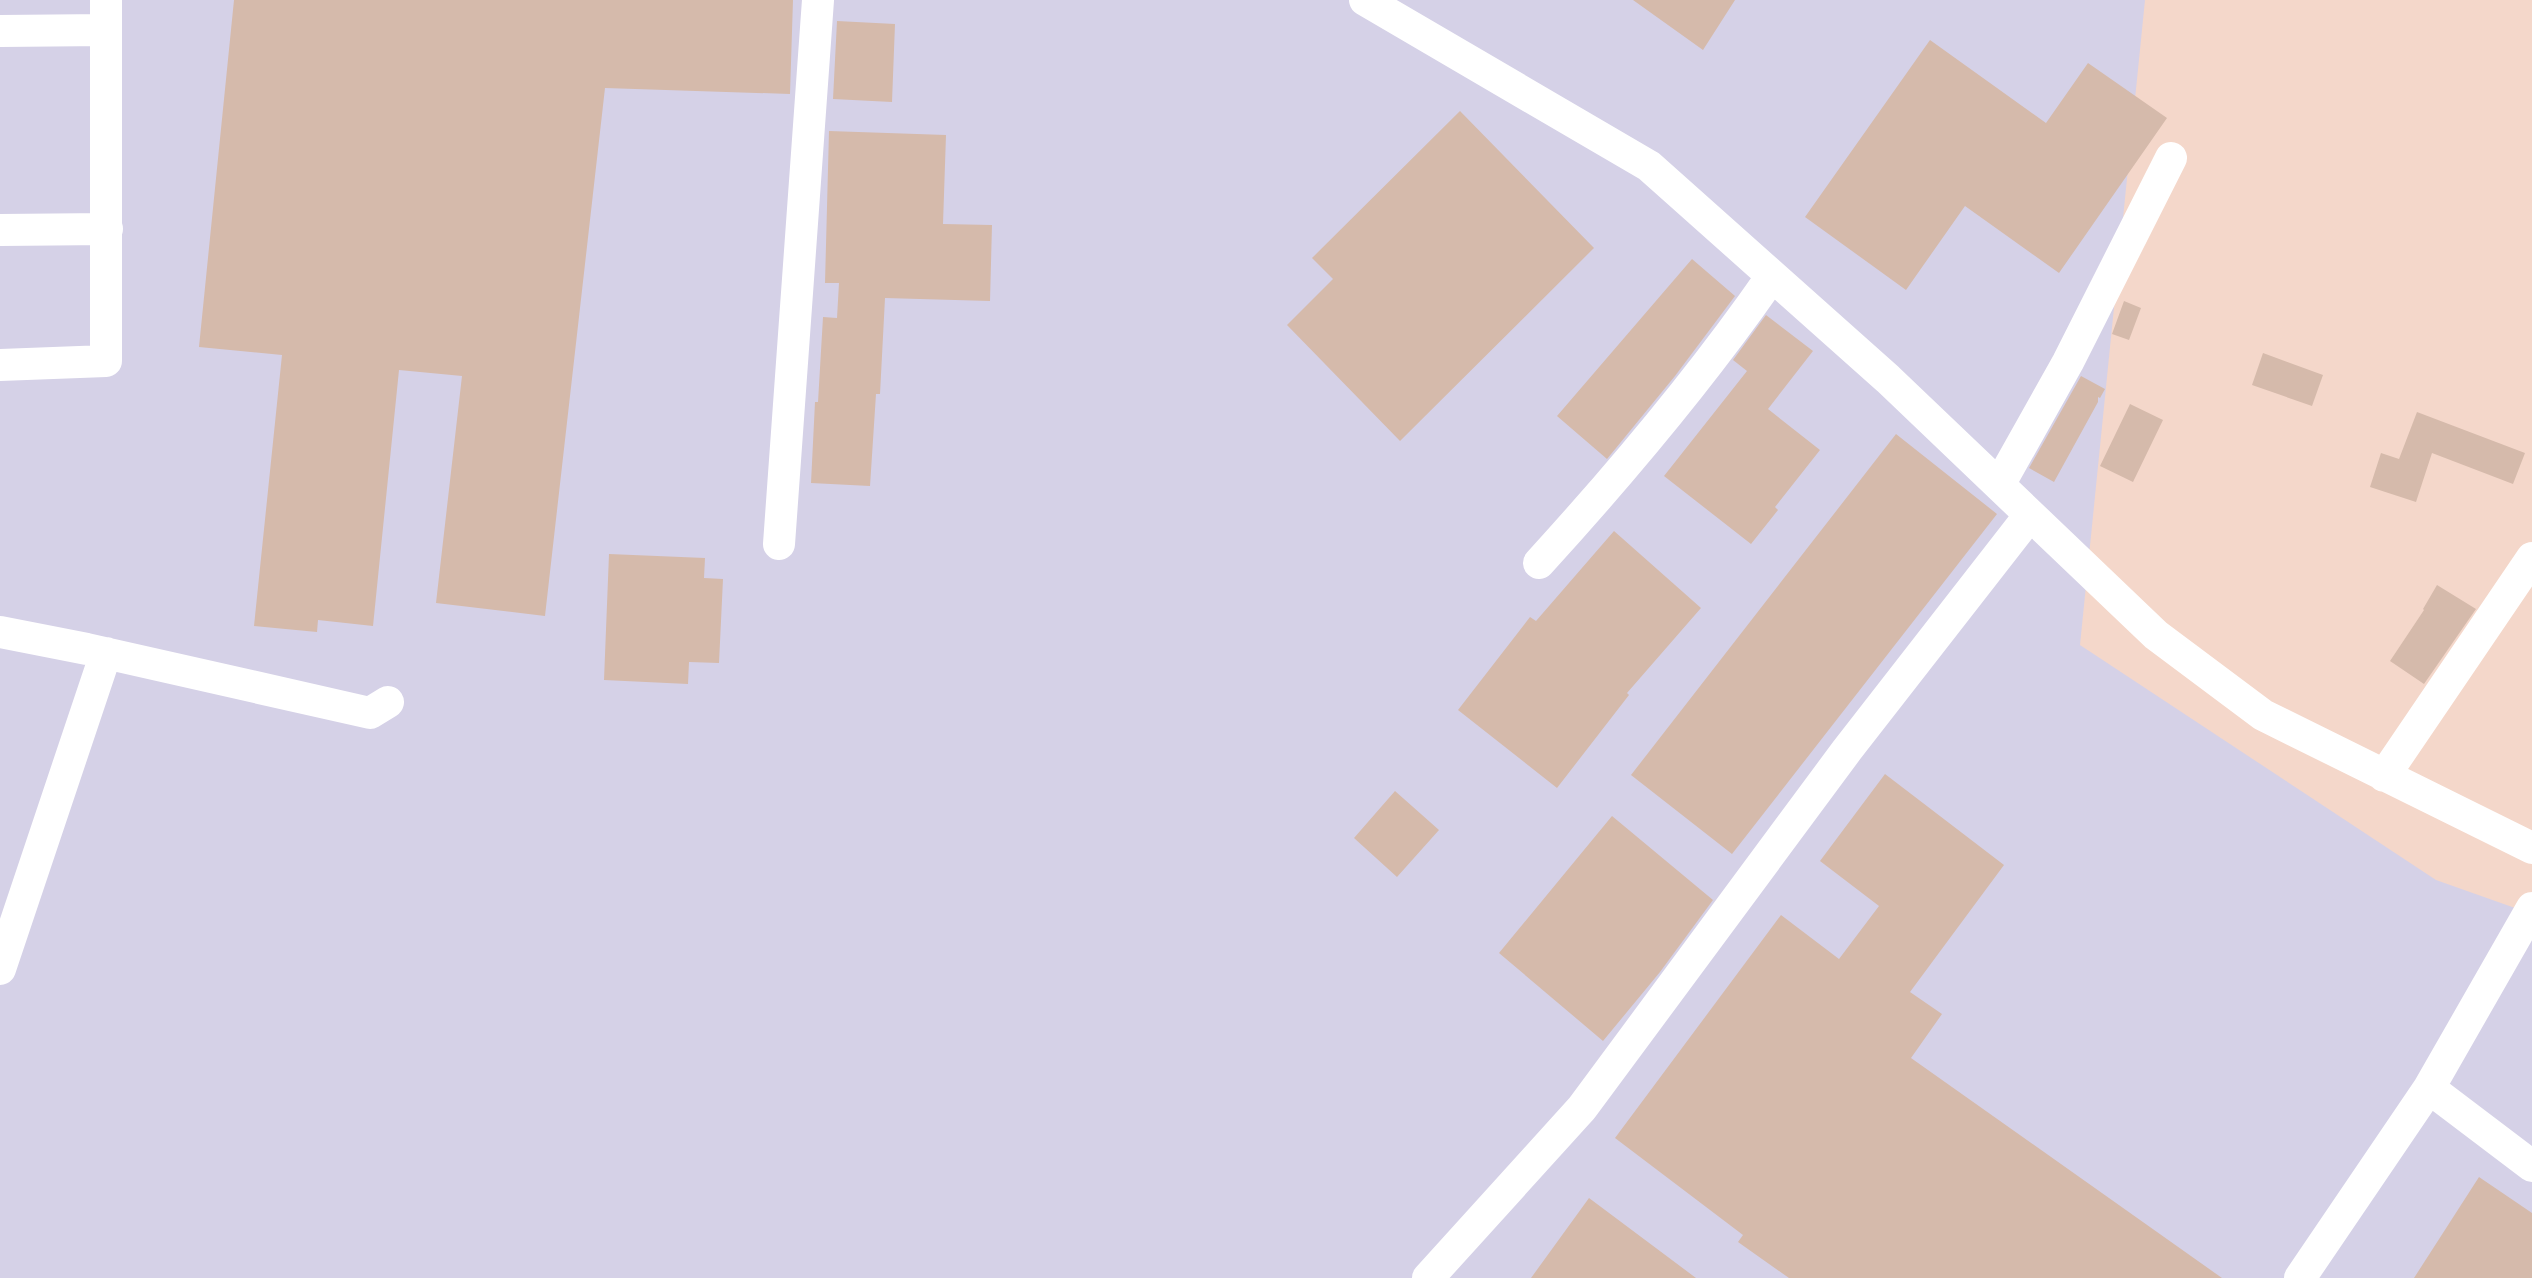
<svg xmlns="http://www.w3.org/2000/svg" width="2532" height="1278" viewBox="0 0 2532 1278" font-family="Figtree,sans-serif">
<rect width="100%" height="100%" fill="#f4d7ca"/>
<path fill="#d5d1e7" d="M0,0h2145l-65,645 356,235 96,34v364h-2532z"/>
<path fill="#d5baab" d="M234,0h559l-3,94 -185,-6 -60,528 -109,-13 26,-227 -63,-6 -26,256 -55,-6 -1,12 -63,-6 28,-271 -83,-8z
M1633,0h102l-32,50z
M837,21l58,3 -3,78 -59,-3z
M1930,40l116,83 42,-60 79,55 -108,155 -94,-67 -59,84 -101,-73z
M1460,111l134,137 -194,193 -113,-116 46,-46 -21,-21z
M829,131l117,4 -3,89 49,1 -2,76 -105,-3 -5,96h-4l-6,92 -59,-3 4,-81h3l5,-85 14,1 2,-35h-14z
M1692,259l43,37 -60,80 -68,83 -50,-43z
M2124,301l17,7 -12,32 -17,-6z
M1766,315l47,36 -45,58 52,41 -45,57 3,3 -27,34 -87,-68 83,-105 -14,-11z
M2263,353l60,22 -11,31 -60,-21z
M2081,376l24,13 -5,9 -2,-1v5l-44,80 -25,-14z
M2130,404l33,16 -30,62 -33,-16z
M2417,412l108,41 -12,31 -81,-31 -16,49 -46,-15 11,-34 18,6z
M1896,434l101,80 -265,340 -101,-79z
M1614,531l87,77 -74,85 2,2 -72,93 -99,-78 72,-93 6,4z
M609,554l96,4 -1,20 19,1 -4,84 -30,-1 -1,22 -84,-4z
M2437,585l39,24 -52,75 -34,-23 34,-51 -1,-1z
M1885,774l119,91 -94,127 32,22 -31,44 311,220h-433l-51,-36 5,-7 -128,-97 166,-223 58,44 40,-53 -59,-45z
M1395,791l44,39 -42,47 -43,-39z
M1612,816l101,84 -53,72 -57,69 -104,-88z
M2479,1177l53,36v65h-118z
M1589,1198l107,80h-165z"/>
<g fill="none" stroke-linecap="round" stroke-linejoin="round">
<path stroke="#fff" stroke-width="32" d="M106,0v30
M1365,0l284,166 239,213 268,256 107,80 269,133
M0,31l106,-1v331l-106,4
M0,230l107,-1
M1999,485l69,-123 103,-204
M779,544l39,-544
M1539,563c83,-91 163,-186 233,-287
M0,632l87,17 283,64 18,-11
M2384,776l148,-218
M0,969l106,-316
M2429,1088l103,78
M1428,1278l154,-170 265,-358 183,-235
M2300,1278l129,-190 103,-180"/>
</g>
</svg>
